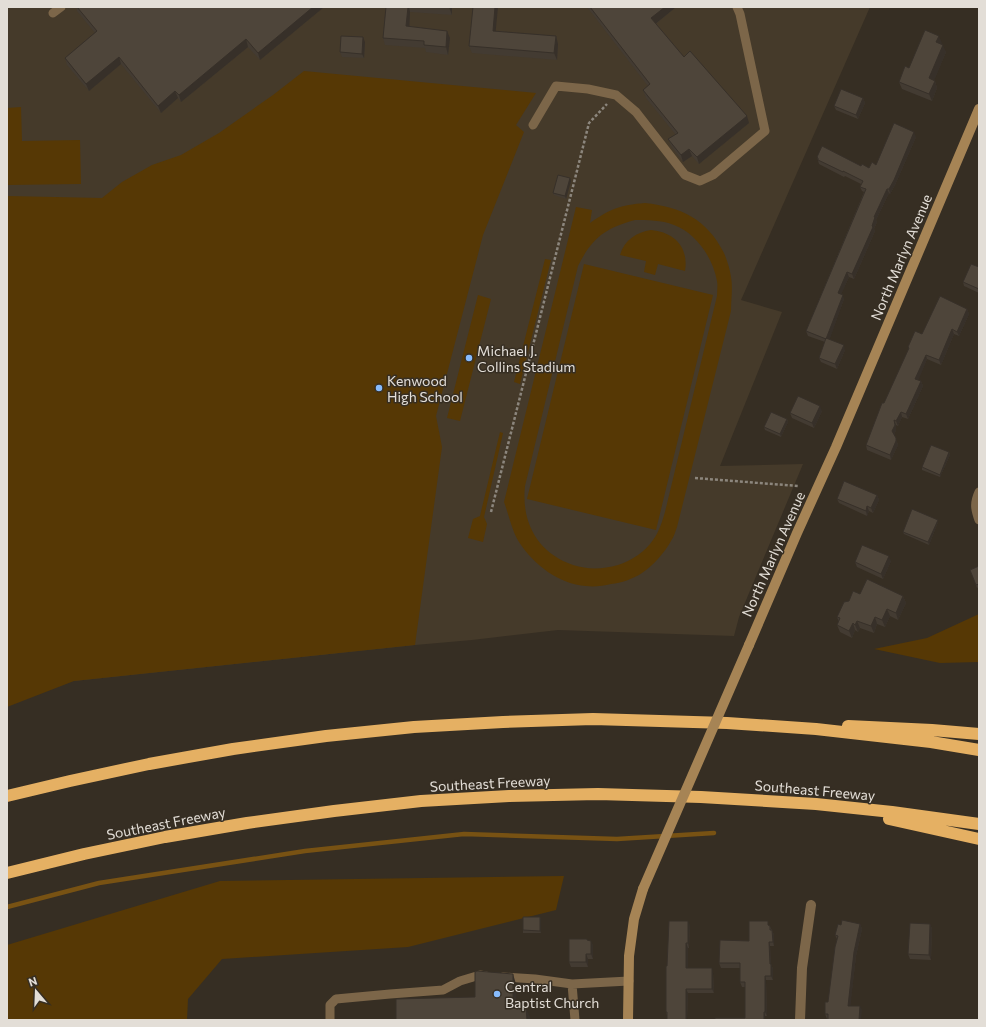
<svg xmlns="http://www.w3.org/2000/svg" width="986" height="1027" viewBox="0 0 986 1027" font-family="Commissioner,sans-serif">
<rect width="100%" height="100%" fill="#362e23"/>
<path fill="#453a2a" d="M7,7h863l-129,293 41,12 -62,154 83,-2 -64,153 -5,19 -176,-6 -86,10 -57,5 -341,36 -67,4z"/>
<path fill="#563805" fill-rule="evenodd" d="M304,71l232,22 -20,32 8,7 -41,103 -47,181 6,31 -27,198 -341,36 -67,26v-511l95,2 20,-16 30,-17 29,-10 38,-22 54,-38z
M21,107l1,34 58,-1 1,44 -74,1v-77z
M645,203c36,4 62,16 79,50 3,7 6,16 7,24 2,11 0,22 0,34l-54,216c-2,5 -3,10 -6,14 -6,11 -18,25 -29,32 -9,6 -21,10 -31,11 -8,2 -17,3 -25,2 -27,-2 -52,-21 -67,-44 -7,-11 -10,-27 -15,-40l72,-295 16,3 -2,13c20,-14 30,-18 55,-20zM635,220c13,0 26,0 39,5 22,8 39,33 43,56 1,5 0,10 0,15l-52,216c-3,10 -6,20 -12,28 -7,11 -22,21 -35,25 -15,4 -29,5 -45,0 -35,-12 -52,-42 -48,-79l53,-220c14,-28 27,-38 57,-46z
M651,230c23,2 38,17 34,41l-27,-7 -3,11 -11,-3 2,-11 -26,-6c4,-15 17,-23 31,-25z
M545,259l6,1 -31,124 -6,-2z
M584,264l129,31 -57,235 -129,-31z
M478,295l13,4 -31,122 -13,-3z
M500,432l3,1 -19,84 3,7 -4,18 -15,-4 5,-19 7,-3z
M979,614v48l-39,1 -66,-14 53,-11z
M564,876l-8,34 -148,37 -186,12 -34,40 -1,21h-180v-75l213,-64z"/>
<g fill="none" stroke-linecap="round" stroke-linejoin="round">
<path stroke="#785213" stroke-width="4.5" d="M7,907l92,-24 206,-32 159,-17 153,5 97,-6"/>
<path stroke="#8c867d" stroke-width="2.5" stroke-dasharray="3 2" stroke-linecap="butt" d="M695,478l103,8
M491,512l98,-389 18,-19"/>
<path stroke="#7c6649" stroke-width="9" d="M53,13l8,-6
M533,125l23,-39 32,3 28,6 20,17 49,63 15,6 13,-6 52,-44 -25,-117 -3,-7
M979,492c-5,11 -4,17 0,28
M503,977l32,2 37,5 57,-3
M572,984l3,36
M330,1020v-15l6,-6 54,-5 53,-4 17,-9 20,-6 6,1"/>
<path stroke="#7c6649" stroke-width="10" d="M800,1020l2,-52 9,-63"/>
<path stroke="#a68455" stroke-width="10" d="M749,645l48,-112 39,-86 143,-338
M628,1020l1,-64 5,-37 9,-30"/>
<path stroke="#e5b063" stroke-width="12" d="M848,726l84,4 47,4
M7,796l63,-15 79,-17 84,-15 93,-13 88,-9 89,-5 90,-3 134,4 89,6 115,13 48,8
M889,819l90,20
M7,873l77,-19 81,-17 82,-14 87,-12 87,-10 88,-5 89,-2 103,3 115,7 76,8 87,12"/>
<path stroke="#a68455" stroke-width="10" d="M643,889l106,-244"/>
</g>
<path fill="#433b32" d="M76,7h248l-64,53 -12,-13 -67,55 -3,-4 -17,15 -40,-49 -32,27 -22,-26 -2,-7 30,-25 -18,-22z
M386,7h66v8l-42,-3 -1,15 41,11 -2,17 -22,-3 -1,-4 -40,-3 -2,-7z
M587,7h89l-20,17 28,33 65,66 -50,41 -7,-8 -9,6 -12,-16 -3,-7 8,-4 -30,-37 -3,-8 5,-4z
M496,31l60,5 2,8 -1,16 -85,-7 -3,-7z
M365,42l-1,16 -22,-1 -2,-5z
M942,43l-1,1 5,8 -12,28 1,1 2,7 -5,13 -30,-12 -3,-7 10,-14z
M863,98l2,5 -7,16 -22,-9 -2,-4z
M916,137l-21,48 -5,9 -1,-1 -13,27 1,2 -3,7 1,2 -21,48 -5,-2 -8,17 3,5 -15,41 16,10 -8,19 -16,-7 -2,-4 6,-16 -17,-6 -2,-5 58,-139 -2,-1 -2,-4 1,-3 -16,-8 -1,1 -25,-13 -2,-7 52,11 7,-3z
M571,181l-5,18 -12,-4 -1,-2z
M979,267v26l-15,-7 -1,-4z
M967,309l2,5 -10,22 -5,-2 -13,31 -14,-6 -9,21 3,1 2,5 -15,33 -6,-2 -4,9 -2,-1v5l-2,5 3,7 1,3 -7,15 -24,-10 -1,-5 43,-96 -1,-2 14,-13z
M822,411l-8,17 -22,-10 -2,-5z
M787,419l1,3 -7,15 -16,-7 -1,-3z
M949,452l1,3 -10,22 -18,-7v-3z
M877,495l2,5 -6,13 -4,-2 -2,5 -28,-13 -2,-4z
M938,522l-9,23 -25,-11 -1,-2z
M891,561l-8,18 -26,-12 -2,-5z
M979,566v21l-2,1 -7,-18z
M860,594l43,2 3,7 -8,17 -8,-4 -5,11 -8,-3 -3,9 -14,-5 -2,4 -3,-2 -3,8 -12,-6 -3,-7 2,-3 -2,-5 12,-16z
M540,917l1,3v13h-18v-3z
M860,924l2,5 -6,27 -6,50 12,4 -35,9 -2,-5 3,-12 9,-63 -2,-4 6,-10z
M930,924l2,5 -1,31 -21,-1 -2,-5z
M690,925l-1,23h-1v20l25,5 1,20h-26l-1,27 58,-2v-31h-3l-2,-5v-14h-19l-2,-5 50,-38 3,5 2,5v11h-4l1,18 2,5v11h-7l1,36h-2v4h-98v-4l-1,-4 1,-46z
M587,939v1l6,5v14h-5v8h-17l-2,-5z"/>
<path fill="#373029" d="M313,7h11l-64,53 -2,-7z
M408,7h1l1,5 -1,22 -3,-8z
M449,7h3v8z
M495,7h3l-3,31 -2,-7z
M665,7h11l-22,18 -3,-7z
M447,31l3,7 -2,17 -2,-8z
M556,36l2,8 -1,16 -3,-7z
M939,36l3,7 -3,6 -3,-7z
M363,37l2,5 -1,16 -2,-4z
M246,39l2,8 -67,55 -2,-7z
M943,45l3,7 -14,34 -3,-8z
M119,57l2,7 -32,27 -3,-7z
M935,81l2,7 -5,13 -3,-7z
M175,91l3,7 -17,15 -3,-7z
M863,98l2,5 -7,16 -2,-4z
M747,116l2,7 -50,41 -2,-7z
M914,132l2,5 -21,48 -5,9 -1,-5z
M689,149l3,7 -9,6 -2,-7z
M570,178l1,3 -5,18 -1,-3z
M887,189l2,4 -13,27 1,2 -3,7 1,2 -21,48 -2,-5 20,-48 2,-9z
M847,272l2,5 -9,20 -2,-4z
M843,295l1,4 -16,45 -2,-5z
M967,309l2,5 -10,22 -2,-4z
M952,329l2,5 -13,31 -2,-5z
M844,345l1,5 -8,19 -2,-5z
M926,355l1,4 -10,25 -2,-5z
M921,381l2,5 -15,33 -2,-5z
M820,406l2,5 -8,17 -2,-5z
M901,412l1,5 -4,9 -2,-5z
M787,419l1,3 -7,15 -1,-3z
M894,420l2,5v5l-2,6 -2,-5z
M896,438l1,4 1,3 -7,15 -1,-5z
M949,452l1,3 -10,22v-2z
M877,495l2,5 -6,13 -2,-5z
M867,506l2,5 -2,5 -1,-5z
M938,520v2l-9,23 -1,-3z
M889,556l2,5 -8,18 -2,-5z
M903,596l3,7 -8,17 -2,-7z
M887,609l3,7 -5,11 -3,-7z
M875,617l2,7 -3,9 -3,-7z
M857,621l3,7 -2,4 -3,-7z
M853,623l2,7 -3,8 -3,-7z
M540,917l1,3v13l-1,-2z
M688,921l2,4 -1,23 -1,-5z
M860,924l2,5 -6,27 -6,55 -2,-5 6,-54z
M930,924l2,5 -1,31 -2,-5z
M772,930l2,5v11l-1,-4z
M591,941l2,4v14l-2,-5z
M769,942l1,4 1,23 -1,-5z
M686,943l2,5v24l-2,-4z
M586,954l2,5v8l-2,-5z
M771,964l2,5v11l-2,-4z
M712,968l1,5 1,20 -2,-4z
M513,974l3,10 1,34 -4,-10z
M765,976l1,4 1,36 -2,-4z
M686,989l2,4 -1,27h-1z
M860,1006l2,4 -1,10h-2z
M526,1008l4,9v3h-3z
M764,1012l1,4v4h-1z"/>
<path fill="#4e453a" stroke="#373029" d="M77,7h236l-55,46 -12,-14 -67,56 -4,-4 -17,15 -39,-49 -33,27 -21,-26 32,-27z
M386,7h22l-2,19 41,5 -1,16 -22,-2v-4l-41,-3z
M473,7h22l-2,24 63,5 -2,17 -85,-7z
M590,7h75l-14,11 33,39 6,-6 57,65 -50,41 -8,-8 -8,6 -13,-16 10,-6 -35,-43 7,-6z
M925,30l14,6 -3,6 7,3 -14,33 6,3 -6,13 -30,-12 6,-16 4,2z
M341,36l22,1 -1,17 -22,-2z
M841,89l22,9 -7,17 -22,-9z
M894,123l20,9 -20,48 -5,9h-2l-13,28h1l-3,9 1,1 -21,47 -5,-2 -9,21 5,2 -17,44 -20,-8 60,-142 -6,-2 3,-6 -20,-10v1l-25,-12v-2l-1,-1 5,-11 39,20 1,-2 7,4 3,-6 4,3z
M558,175l12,3 -5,18 -12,-3z
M971,264l8,3v22l-16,-7z
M940,296l27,13 -10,23 -5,-3 -13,31 -13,-5 -11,24 6,2 -15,33 -5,-2 -5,9 -2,-1 1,5 -3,6 4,7v3l-6,14 -24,-10 16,-42h2l25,-55 -1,-1 7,-16 7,3z
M826,338l18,7 -9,19 -16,-6z
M798,396l22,10 -8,17 -22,-10z
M771,412l16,7 -7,15 -16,-7z
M931,445l18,7 -9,23 -18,-8z
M844,481l33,14 -6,13 -4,-2 -1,5 -29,-12z
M912,509l26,11 -10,22 -25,-10z
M862,545l27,11 -8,18 -26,-12z
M979,566v18l-3,1 -6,-15z
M867,579l36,17 -7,17 -9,-4 -5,11 -7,-3 -4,9 -14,-5 -2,4 -2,-2 -4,8 -12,-6 3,-7 -3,-1 7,-15 5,-1 4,-10 7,3z
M523,917h17v14l-17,-1z
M842,920l18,4 -6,28 -6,54h12l-1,14h-31v-6h-3v-12h3l7,-55 3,-11 -3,-1 3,-11 3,1z
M669,921h19v22h-2v25h26v21h-26v31l29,-1v-1h30v-36h-5v-19h-21l1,-23 29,1v-20h19v4l2,1v4h2l1,12h-4l1,22h1v12h-6v36h-1v8h-97v-8h-1v-46h1z
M910,923l20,1 -1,31 -21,-1z
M569,939h18v1l4,1v13h-5v8h-17z
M477,971l36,3v34h13l1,12h-131v-21l79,-2v-25z"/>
<g fill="#87bbfc" stroke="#362e23" stroke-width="1.5">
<circle cx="469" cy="358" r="4"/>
<circle cx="379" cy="388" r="4"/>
<circle cx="497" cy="994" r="4"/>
</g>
<g text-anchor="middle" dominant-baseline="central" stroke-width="3" stroke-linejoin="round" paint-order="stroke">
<g font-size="14" fill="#e3ded7" stroke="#362e23">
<text transform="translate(901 257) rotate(-67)">North Marlyn Avenue</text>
<text transform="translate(773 554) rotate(-66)">North Marlyn Avenue</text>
<text transform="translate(490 783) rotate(-3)">Southeast Freeway</text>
<text transform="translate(815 790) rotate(5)">Southeast Freeway</text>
<text transform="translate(166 823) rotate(-11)">Southeast Freeway</text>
</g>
<g font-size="14" fill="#e3ded7" stroke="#362e23" text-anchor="start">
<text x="477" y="350">Michael J.<tspan x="477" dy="16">Collins Stadium</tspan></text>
<text x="387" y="380">Kenwood<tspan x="387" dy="16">High School</tspan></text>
<text x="505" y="986">Central<tspan x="505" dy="16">Baptist Church</tspan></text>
</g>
</g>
<rect width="986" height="1027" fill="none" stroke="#e3ded7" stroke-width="16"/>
<g transform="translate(36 991) rotate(341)" stroke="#362e23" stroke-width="3" paint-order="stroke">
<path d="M0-3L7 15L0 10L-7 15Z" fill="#e3ded7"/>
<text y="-6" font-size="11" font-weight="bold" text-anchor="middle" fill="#e3ded7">N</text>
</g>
</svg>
